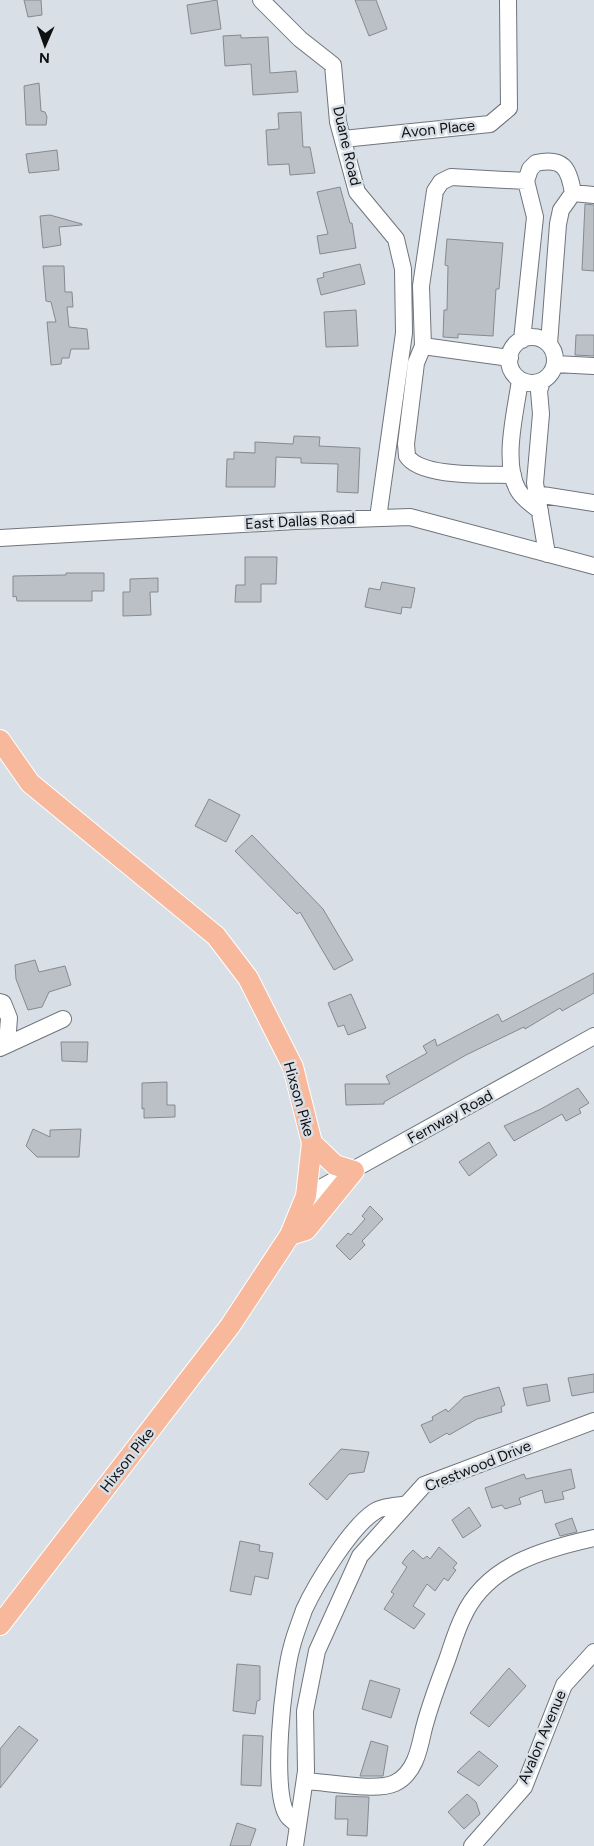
<svg xmlns="http://www.w3.org/2000/svg" width="594" height="1846" viewBox="0 0 594 1846" font-family="Figtree,sans-serif">
<rect width="100%" height="100%" fill="#d9dfe6"/>
<path fill="#bac0c6" stroke="#848a90" d="M24,0h17l1,15 -14,2z
M217,0l4,29 -30,5 -4,-29z
M355,0h21l11,29 -18,7z
M241,35v3l27,-1 2,36 26,-2 2,21 -45,3 -2,-31 -26,2 -2,-30z
M39,83l2,28 4,1 2,5 -1,8h-20l-2,-39z
M301,112l2,35h7l5,26 -25,2 -1,-11 -21,1 -2,-35 13,-1 -1,-16z
M57,150l2,20 -30,3 -3,-19z
M340,187l10,36h2l4,25 -36,6 -3,-18 11,-2 -11,-42z
M585,204l9,1v66l-12,-1z
M50,215l32,9v1l-23,2 2,18 -18,3 -3,-32z
M447,239l56,4 -4,46h-3l-3,47 -35,-2v4l-15,-1 1,-27h3l1,-44 -3,-1z
M360,264l5,20 -44,11 -4,-16 7,-2 -1,-4z
M43,266h21l1,26h7l1,15h-6l2,20 18,2 2,20h-18l-2,9h-7l-1,6 -10,1 -4,-43h9l-5,-20 -5,-1z
M356,310l2,36 -32,1 -2,-35z
M576,335h18v21l-19,-1z
M294,436l26,1 -1,9 41,2 -2,45 -21,-1 1,-28 -37,-1v-5l-25,-1 -1,30h-49l1,-28h7v-7l21,1v-11l38,2z
M245,557h32l-1,27h-15v18h-26l1,-17h9z
M66,573h38v18h-12v10h-75l-1,-5 -3,1v-21l53,-1z
M158,578v14h-8l1,23 -28,1v-24h7v-13z
M382,582l33,6 -4,20 -9,-1 -1,7 -36,-7 4,-19 11,2z
M209,799l31,16 -14,27 -31,-16z
M252,835l71,74 30,51 -19,10 -34,-58 -3,2 -62,-63z
M35,960l4,12 26,-6 6,19 -22,7 -7,15 -14,3 -12,-31 -1,-14z
M594,973v20l-32,18 -2,-3 -35,21 -1,-2 -58,28 -82,47v2l-38,1 -1,-21h45l-4,-8 41,-23 -4,-7 12,-7 2,7 61,-32 4,8z
M351,994l15,34 -18,7 -4,-10 -6,2 -10,-24z
M61,1042h27l-1,20 -25,-1z
M167,1082v23h8v12l-31,1v-10l-2,1v-26z
M578,1088l11,15 -10,6 2,4 -15,8 -4,-7 -48,27 -10,-15 37,-17z
M33,1129l17,8v-7l31,-1 -2,28h-42l-11,-11z
M489,1142l8,13 -28,21 -10,-14z
M370,1206l13,13 -21,22 3,4 -15,15 -14,-14 12,-13 3,2 14,-16 -3,-3z
M594,1374v18l-22,4 -4,-18z
M547,1384l3,17 -23,5 -4,-18z
M499,1387l6,18 -4,2 1,5 -25,7 -28,16 -2,-2 -17,10 -9,-18 12,-5 -1,-3 14,-8 2,3 16,-15z
M341,1449l28,3 -5,20 -15,2 -22,26 -18,-16z
M571,1469l4,19 -13,4 2,7 -19,4 -3,-13 -23,8 2,6 -16,5 -3,-4 -10,3 -7,-20 39,-14 2,5z
M469,1507l12,19 -18,12 -11,-18z
M572,1518l5,14 -17,4 -5,-12z
M240,1541l20,4 -1,6 14,2 -5,26 -13,-3 -4,19 -21,-4z
M439,1547l18,16 -4,5 3,2 -8,11 -4,-3 -9,13 -8,-7 -14,22 12,8 -11,15 -30,-20 10,-15 -3,-2 16,-25 -5,-4 5,-7 6,-6 10,9 4,-3 3,3z
M237,1664l23,2v34l-3,1 -2,13 -22,-3z
M509,1668l17,18 -37,41 -19,-14z
M370,1680l30,9 -9,29 -29,-9z
M19,1726l19,14 -38,48v-39z
M243,1735l20,1 -2,50 -20,-1z
M371,1741l17,5 -5,30h-23z
M479,1751l19,15 -19,20 -22,-14z
M467,1794l9,8 4,12 -16,15 -16,-17z
M336,1796l33,1 -2,39 -20,-1 1,-16h-13z
M237,1823l19,6 -6,17h-20z"/>
<g fill="none" stroke-linecap="round" stroke-linejoin="round">
<defs>
<path id="minor" d="M261,0l39,39 33,26 5,57 19,70 39,47 7,30 1,64 -26,185
M343,139l147,-15 19,-16 -1,-108
M573,193l21,2
M509 360a23 23 0 1 1 46 0a23 23 0 1 1-46 0Z
M522,340l13,-123 -9,-36 4,-12 6,-6c27,-6 33,5 37,30l-12,17 -3,14 -9,120
M423,346l87,12
M555,364l39,2
M520,380c-4,30 -18,82 -2,110 5,9 15,15 22,21
M542,381l-3,10 2,23 -6,69 12,71
M513,475c-26,-1 -92,3 -106,-19l-1,-12 10,-81 7,-17 -2,-60 14,-95 6,-9 10,-5 75,4
M536,494l58,9
M0,538l295,-17 115,-4 184,49
M0,1002l3,1 6,15 -2,26
M0,1048l63,-29
M306,1196l288,-160
M305,1781c22,1 72,11 90,2 19,-9 24,-32 28,-51 6,-25 15,-48 24,-72 5,-14 9,-29 16,-43 23,-52 81,-68 131,-79
M298,1825c-3,-3 -9,-6 -11,-10 -16,-26 -4,-138 5,-169 3,-12 8,-24 12,-36 12,-26 46,-82 70,-98 8,-6 23,-6 33,-8
M295,1846l11,-75 -1,-60 12,-60 43,-95 64,-71 170,-64
M472,1846l52,-59 40,-102 30,-33"/>
<path id="major" d="M0,740l30,43 186,153 32,42 45,89 19,76 -6,53 -16,39 -60,91 -230,299
M290,1235l16,-5 48,-59 -19,-6 -23,-22"/>
</defs>
<use href="#minor" stroke="#6f757b" stroke-width="18"/>
<use href="#major" stroke="#fff" stroke-width="22"/>
<use href="#minor" stroke="#fff" stroke-width="16"/>
<use href="#major" stroke="#f8b89c" stroke-width="20"/>
</g>
<g text-anchor="middle" dominant-baseline="central" stroke-width="5" stroke-linejoin="round" paint-order="stroke">
<g font-size="15" fill="#0e1012" stroke="#d9dfe6">
<text transform="translate(438 129) rotate(-6)">Avon Place</text>
<text transform="translate(347 146) rotate(77)">Duane Road</text>
<text transform="translate(300 521) rotate(-3)">East Dallas Road</text>
<text transform="translate(299 1099) rotate(74)">Hixson Pike</text>
<text transform="translate(450 1117) rotate(-29)">Fernway Road</text>
<text transform="translate(127 1460) rotate(-52)">Hixson Pike</text>
<text transform="translate(478 1466) rotate(-22)">Crestwood Drive</text>
<text transform="translate(542 1737) rotate(-67)">Avalon Avenue</text>
</g>
</g>
<g transform="translate(45 45) rotate(182)" stroke="#d9dfe6" stroke-width="4" paint-order="stroke">
<path d="M0-4L9 19L0 12L-9 19Z" fill="#0e1012"/>
<text y="-8" font-size="14" font-weight="bold" text-anchor="middle" fill="#0e1012">N</text>
</g>
</svg>
